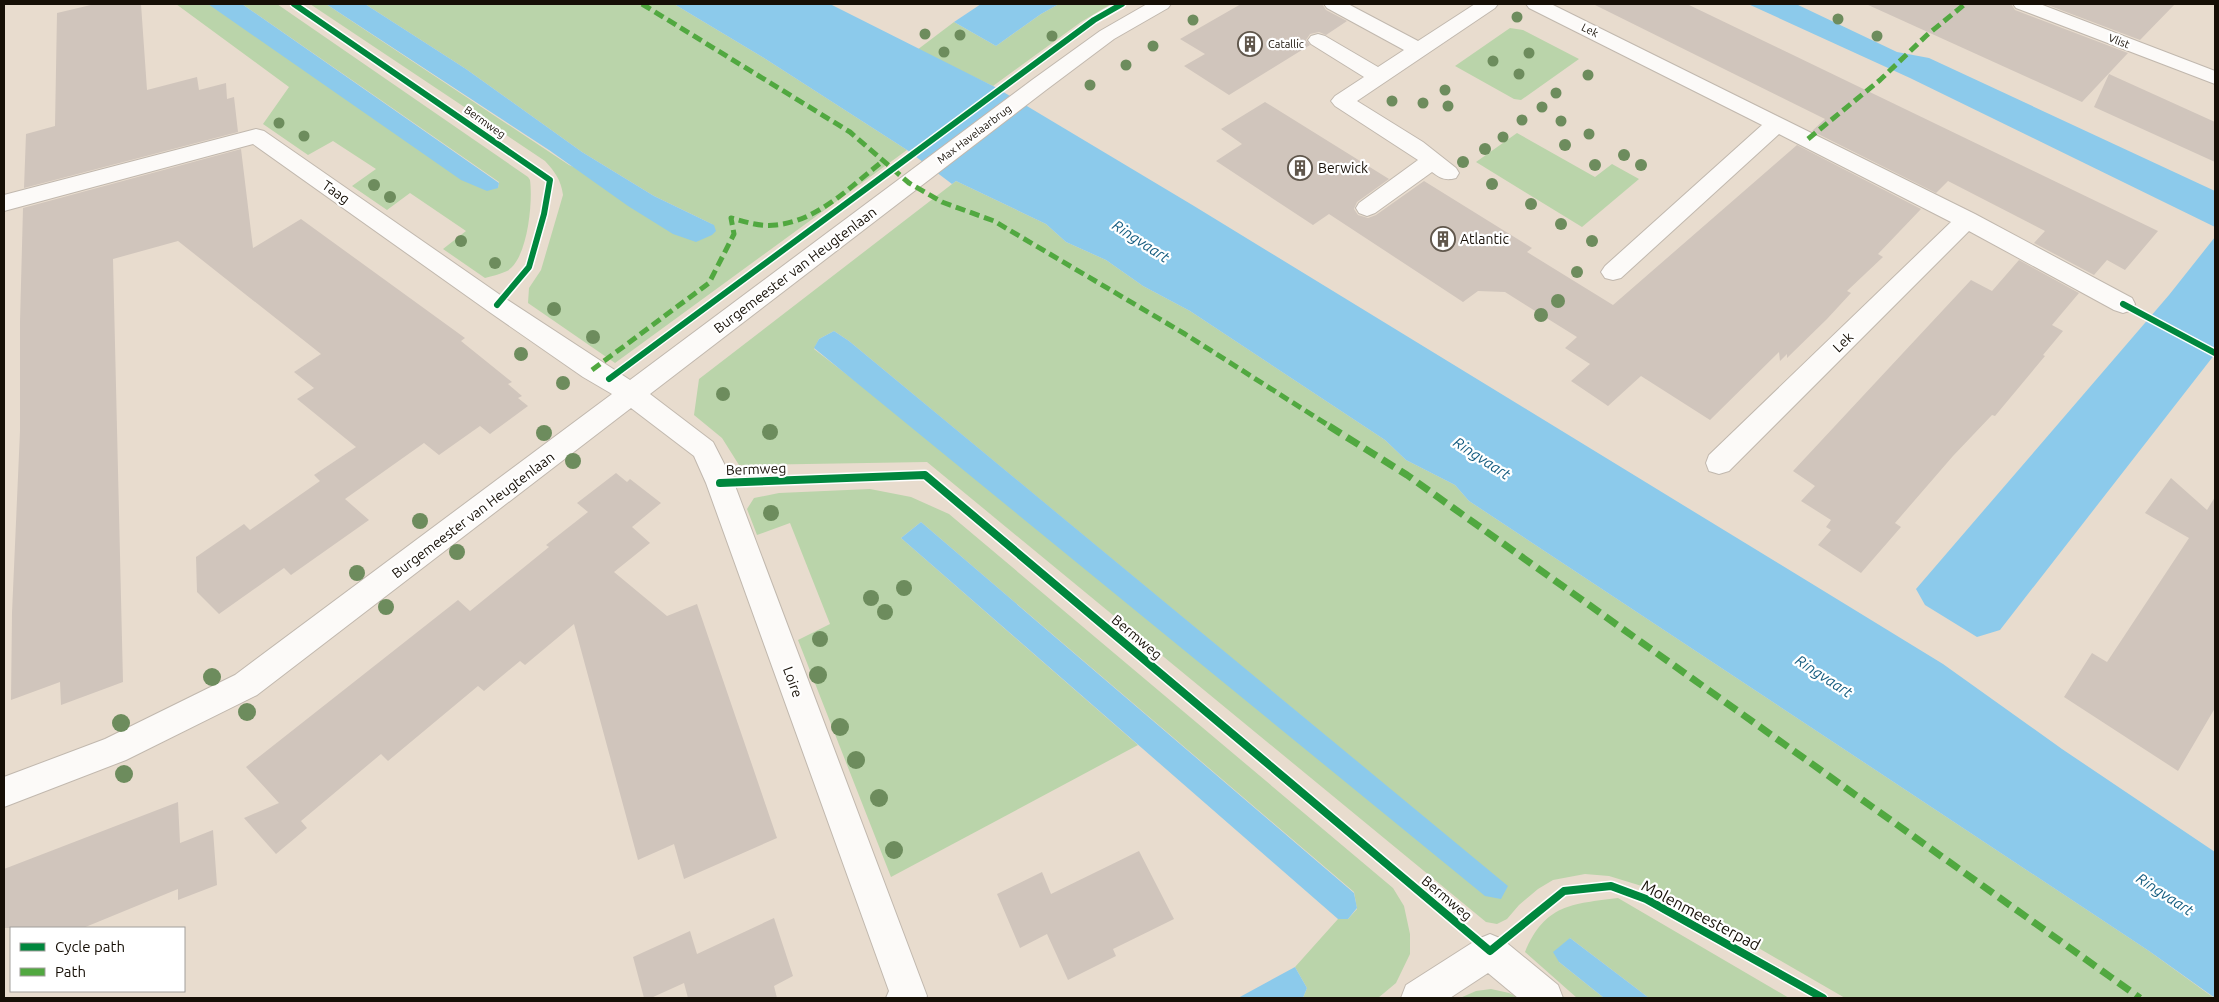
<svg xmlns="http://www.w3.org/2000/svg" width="2219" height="1002" viewBox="0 0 2219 1002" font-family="Ubuntu,sans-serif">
<rect width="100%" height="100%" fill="#e8dcce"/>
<path fill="#bad4aa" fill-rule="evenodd" d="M176,4h33l289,184 1,-6 -257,-178h35l251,173 2,3c3,21 -2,79 -23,91 -6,3 -15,5 -22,7l-42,-29 23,-18 -56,-38 -23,17 -35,-24 24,-17 -43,-28 -25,14 -45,-31 26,-37z
M310,4h16l243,161 145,60 -60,-29 -72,-44 -116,-83 -101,-65h309l90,54 143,92 -292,213 -87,-60 1,-15 12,-18 22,-75c-2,-15 -8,-23 -18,-34z
M1059,4h52l-30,18 -88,64 -76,-36 37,-28 42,24 45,-32z
M1510,28l13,2 56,29 -58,41 -7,-1 -59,-33z
M1517,133l78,44 17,-13 27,15 -57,48 -106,-65z
M956,181l90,43 20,18 40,18 37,26 47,25 195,129 21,20 49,25 14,16 680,450 65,47h-369l-102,-59 -98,-52 -36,-11 -24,-2 -32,6 -15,9 -19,16 -12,14 -10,5 -11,-2 -559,-460 -188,3 -17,-27 -28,-23 5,-36zM834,331l15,10 659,546 -694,-538 5,-10z
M870,489l41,8 38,17 444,374 11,18 6,28v20l-14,29 -18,15h-75l4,-10 -12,-21 43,-48h10l9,-10 -3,-17 -433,-370 -20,16 237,207 -247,132 -93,-237 32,-16 -40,-101 -33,12 -10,-26 7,-11 25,-5z
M1618,898l171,100h-140l-79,-60 -11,24 45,36h-27l-52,-46c20,-48 47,-48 93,-54z
M1491,989l18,4 10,5h-59l16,-7z"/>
<path fill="#8ccaeb" d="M208,4h34l257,179 -1,5 -11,3 -26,-11z
M326,4h39l101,65 116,83 72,44 60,29 2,6 -4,4 -16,7 -23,-8 -45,-28 -79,-56z
M674,4h156l165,83 199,119 749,458 119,85 153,103v146l-66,-47 -680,-450 -14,-16 -49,-25 -21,-20 -195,-129 -47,-25 -37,-26 -40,-18 -20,-18 -90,-43 -4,3 -45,-34 -143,-92z
M981,4h78l-18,10 -45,32 -42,-24z
M1748,4h48l101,48 32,6 286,133v36l-305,-149z
M2215,237v117l-215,276 -23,7 -52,-32 -9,-16 253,-294z
M834,331l15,10 659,545 -7,13 -16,-3 -671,-548 5,-9z
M921,522l433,371 3,15 -9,11h-10l-437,-381z
M1570,938l79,60h-45l-45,-36 -6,-10z
M1295,967l12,21 -4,10h-65z"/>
<path fill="#d0c5bc" d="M95,4h46l6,86 50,-13 2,13 27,-7 1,16 7,-2 4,35 -214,56 2,-54 29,-8 2,-113z
M1241,4h81l4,6 21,11 -21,14 -7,-3 -9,2 -4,6 4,5 -81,50 -45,-29 21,-12 -25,-15z
M1593,4h94l471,227 -33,39 -18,-10 -13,15 -60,-32 11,-12 -97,-50 -12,12 -124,-62 13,-12z
M1866,4h145l4,6 113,43 -46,49z
M2045,4h130l-35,36z
M2109,74l106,48v40l-121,-55z
M1265,102l124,77 -32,23 -3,7 4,6 10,3 8,-3 48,-34 108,67 -5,4 86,53 184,-160 124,64 -43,45 5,3 -36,34 4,2 -24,26 -40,39v-4l-7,7 -1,-9 -69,68 -69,-44 -33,30 -37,-25 19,-17 -25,-16 12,-11 -72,-45 -27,-1 -15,11 -134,-88 -16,11 -97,-64 26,-17 -21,-15z
M241,149l12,99 48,-29 164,119 -4,3 51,41 -4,2 14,12 -4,2 10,8 -38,28 -10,-8 -41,29 -15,-12 -79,56 24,21 -78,55 -7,-7 -65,46 -22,-22 -1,-35 48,-33 6,6 70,-49 -6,-6 42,-28 -59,-48 17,-11 -20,-16 27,-18 -143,-113 -65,18 10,423 -62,23 -1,-23 -49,18 1,-87 8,-182v-109l3,-114z
M2019,260l60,33 -27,32 11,6 -20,24 2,1 -50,60 -3,-1 -39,41 -58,67 6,4 -40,46 -43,-28 13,-15 -5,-3 5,-7 -30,-19 14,-15 -22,-15 178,-191 21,11z
M616,473l11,9 3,-3 31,24 -29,24 18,16 -36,29 53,44 30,-12 80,234 -93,41 -10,-35 -36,16 -64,-236 -49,41 -5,-4 -36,30 -6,-5 -90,75 -7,-7 -80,67 6,7 -31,26 -32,-36 35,-15 -33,-36 212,-167 12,11 79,-64 -3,-2 42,-33 -11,-9z
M2171,478l36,32 8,-13v211l-37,63 -114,-74 28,-44 15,9 82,-124 -44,-25z
M178,802l2,41 33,-13 4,55 -39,15v-11l-95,39h-79v-59z
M1139,851l35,68 -61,30 3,7 -48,24 -21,-46 -27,14 -23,-54 45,-22 9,22z
M774,918l19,58 -19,10 3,12h-89l-4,-15 -33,15h-7l-11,-41 57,-26 7,23z"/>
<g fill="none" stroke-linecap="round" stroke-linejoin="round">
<defs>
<path id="minor" d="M1147,4h24l-3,4 -54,31 -68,51 -396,304 63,48 21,41 193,513 -1,2h-40l3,-7 -183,-508 -12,-27 -63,-48 -374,287 -131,65 -122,47v-30l101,-38 130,-64 377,-281 -29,-17 -95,-66 -235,-167 -249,67v-16l252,-66 8,2 242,168 124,81 402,-300 68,-49z
M1324,4h24l70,37 57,-37h23l-3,4 -138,93 66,41 33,26 3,5 -3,5c-11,3 -16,0 -24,-6l-57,41 -8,3 -8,-3 -3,-5 3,-5 59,-43 -83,-54 -4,-5 4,-5 29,-19 -53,-33 -3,-4 3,-4 7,-2 7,2 53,31 26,-17 -77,-42z
M1526,4h25l424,210 157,84 3,6 -3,6 -9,3 -9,-3 -145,-79 -240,240 -10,3 -10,-3 -3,-8 3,-8 242,-233 -172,-88 -158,144 -8,2 -8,-2 -4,-6 4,-6 157,-141 -233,-117z
M2013,4h27l175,67v13l-199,-76z
M1490,934l12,5 56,46 5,13h-45l-30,-25 -38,25h-49l5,-13 72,-46z"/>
</defs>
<use href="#minor" stroke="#c1b8ae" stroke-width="2"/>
<use href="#minor" fill="#fcfaf8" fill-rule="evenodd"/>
<path stroke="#51a840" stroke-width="5" stroke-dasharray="10 5" stroke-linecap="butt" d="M642,4l208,128 59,51 33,19 52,19 191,113 146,93
M1808,139l72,-59 47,-45 38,-31
M592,370l117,-87 25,-49 -3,-16c15,4 29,9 45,7 42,-4 75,-39 107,-64"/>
<path stroke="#51a840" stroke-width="7" stroke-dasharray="14 7" stroke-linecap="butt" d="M1329,426l78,49 733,523"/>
<defs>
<path id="cycleway-far1" d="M294,4l256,176 -6,34 -15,53 -32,38
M2123,304l92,49
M609,379l485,-359 28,-16"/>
<path id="cycleway" d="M720,483l205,-8 565,476 74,-60 47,-5 35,13 177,99"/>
</defs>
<use href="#cycleway-far1" stroke="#fff" stroke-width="9"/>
<use href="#cycleway" stroke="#fff" stroke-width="11"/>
<use href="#cycleway-far1" stroke="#00873e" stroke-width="6"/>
<use href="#cycleway" stroke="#00873e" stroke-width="8"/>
</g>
<g fill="#6d8c5d">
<circle cx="1517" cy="17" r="5.5"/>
<circle cx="1838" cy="19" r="5.5"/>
<circle cx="1193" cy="20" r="5.5"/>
<circle cx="925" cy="34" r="5.5"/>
<circle cx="960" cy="35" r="5.5"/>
<circle cx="1052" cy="36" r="5.5"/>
<circle cx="1877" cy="36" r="5.5"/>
<circle cx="1153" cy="46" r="5.5"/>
<circle cx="944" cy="52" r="5.5"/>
<circle cx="1529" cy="53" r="5.5"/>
<circle cx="1493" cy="61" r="5.5"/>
<circle cx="1126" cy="65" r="5.5"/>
<circle cx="1519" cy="74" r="5.5"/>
<circle cx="1588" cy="75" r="5.5"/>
<circle cx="1090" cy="85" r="5.5"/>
<circle cx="1445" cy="90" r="5.5"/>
<circle cx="1556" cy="93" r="5.5"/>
<circle cx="1392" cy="101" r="5.5"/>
<circle cx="1423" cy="103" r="5.5"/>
<circle cx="1448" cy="106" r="5.5"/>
<circle cx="1542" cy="107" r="5.5"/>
<circle cx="1522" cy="120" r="5.5"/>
<circle cx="1561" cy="121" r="5.5"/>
<circle cx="279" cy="123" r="5.5"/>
<circle cx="1589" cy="134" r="5.5"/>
<circle cx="304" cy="136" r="5.5"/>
<circle cx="1503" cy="137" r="5.5"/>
<circle cx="1565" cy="145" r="6"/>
<circle cx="1485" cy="149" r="6"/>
<circle cx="1624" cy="155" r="6"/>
<circle cx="1463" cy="162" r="6"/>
<circle cx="1595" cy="165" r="6"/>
<circle cx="1641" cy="165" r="6"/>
<circle cx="1492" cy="184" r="6"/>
<circle cx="374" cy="185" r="6"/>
<circle cx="390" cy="197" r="6"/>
<circle cx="1531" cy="204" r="6"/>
<circle cx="1561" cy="224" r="6"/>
<circle cx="461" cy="241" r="6"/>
<circle cx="1592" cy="241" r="6"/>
<circle cx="495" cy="263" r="6"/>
<circle cx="1577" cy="272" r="6"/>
<circle cx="1558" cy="301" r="7"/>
<circle cx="554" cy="309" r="7"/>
<circle cx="1541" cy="315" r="7"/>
<circle cx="593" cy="337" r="7"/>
<circle cx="521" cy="354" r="7"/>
<circle cx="563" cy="383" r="7"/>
<circle cx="723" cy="394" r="7"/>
<circle cx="770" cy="432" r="8"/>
<circle cx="544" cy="433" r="8"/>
<circle cx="573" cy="461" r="8"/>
<circle cx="771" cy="513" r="8"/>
<circle cx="420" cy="521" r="8"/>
<circle cx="457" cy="552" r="8"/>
<circle cx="357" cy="573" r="8"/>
<circle cx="904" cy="588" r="8"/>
<circle cx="871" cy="598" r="8"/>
<circle cx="386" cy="607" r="8"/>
<circle cx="885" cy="612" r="8"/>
<circle cx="820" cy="639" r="8"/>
<circle cx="818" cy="675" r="9"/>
<circle cx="212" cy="677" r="9"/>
<circle cx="247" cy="712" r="9"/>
<circle cx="121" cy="723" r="9"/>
<circle cx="840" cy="727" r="9"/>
<circle cx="856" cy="760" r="9"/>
<circle cx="124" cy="774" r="9"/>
<circle cx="879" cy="798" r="9"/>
<circle cx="894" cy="850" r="9"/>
</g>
<defs>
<symbol id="building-ring" viewBox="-11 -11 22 22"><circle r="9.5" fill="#fff" stroke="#60574c" stroke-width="1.5"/><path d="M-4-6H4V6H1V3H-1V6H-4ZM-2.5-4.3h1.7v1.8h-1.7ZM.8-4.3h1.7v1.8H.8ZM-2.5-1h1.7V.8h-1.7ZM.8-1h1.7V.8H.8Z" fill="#60574c"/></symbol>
</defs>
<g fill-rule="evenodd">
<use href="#building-ring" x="1236" y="30" width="28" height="28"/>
<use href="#building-ring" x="1286" y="154" width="28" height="28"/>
<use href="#building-ring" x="1429" y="225" width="28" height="28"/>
</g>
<g text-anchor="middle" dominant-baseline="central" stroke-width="4.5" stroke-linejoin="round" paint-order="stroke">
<g font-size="11" fill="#160f06" stroke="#fff">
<text transform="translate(1590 30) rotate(27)">Lek</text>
<text transform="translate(2119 41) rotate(21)">Vlist</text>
<text transform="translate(485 122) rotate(35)">Bermweg</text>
<text transform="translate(974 134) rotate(-37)">Max Havelaarbrug</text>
</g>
<g font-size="11" fill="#160f06" stroke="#fff" text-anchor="start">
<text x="1268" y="44">Catallic</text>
</g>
<g font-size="14" fill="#160f06" stroke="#fff" text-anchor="start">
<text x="1318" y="168">Berwick</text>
<text x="1460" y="239">Atlantic</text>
</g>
<g font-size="14" fill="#160f06" stroke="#fff">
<text transform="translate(336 192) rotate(35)">Taag</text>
<text transform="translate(795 270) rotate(-37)">Burgemeester van Heugtenlaan</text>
<text transform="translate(1843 342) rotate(-44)">Lek</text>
<text transform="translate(756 469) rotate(-2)">Bermweg</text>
<text transform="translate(473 515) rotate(-37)">Burgemeester van Heugtenlaan</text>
<text transform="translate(1137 637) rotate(40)">Bermweg</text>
<text transform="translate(793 682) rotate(70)">Loire</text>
<text transform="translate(1447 898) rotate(40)">Bermweg</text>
</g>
<g font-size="15" font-style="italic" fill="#135b7f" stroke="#fff">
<text transform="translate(1141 241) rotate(33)">Ringvaart</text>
<text transform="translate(1482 458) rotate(33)">Ringvaart</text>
<text transform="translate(1824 676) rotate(33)">Ringvaart</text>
<text transform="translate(2165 894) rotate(33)">Ringvaart</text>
</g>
<g font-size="16" fill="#160f06" stroke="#fff">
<text transform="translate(1701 915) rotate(28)">Molenmeesterpad</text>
</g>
</g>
<rect width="2219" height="1002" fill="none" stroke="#160f06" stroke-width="10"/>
<rect x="10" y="927" width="175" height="65" fill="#ffffff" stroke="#a29f9b"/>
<rect x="20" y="943" width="25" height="8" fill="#00873e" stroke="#a29f9b"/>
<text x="55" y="952" font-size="15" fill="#160f06">Cycle path</text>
<rect x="20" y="968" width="25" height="8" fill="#51a840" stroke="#a29f9b"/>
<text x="55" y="977" font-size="15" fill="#160f06">Path</text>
</svg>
